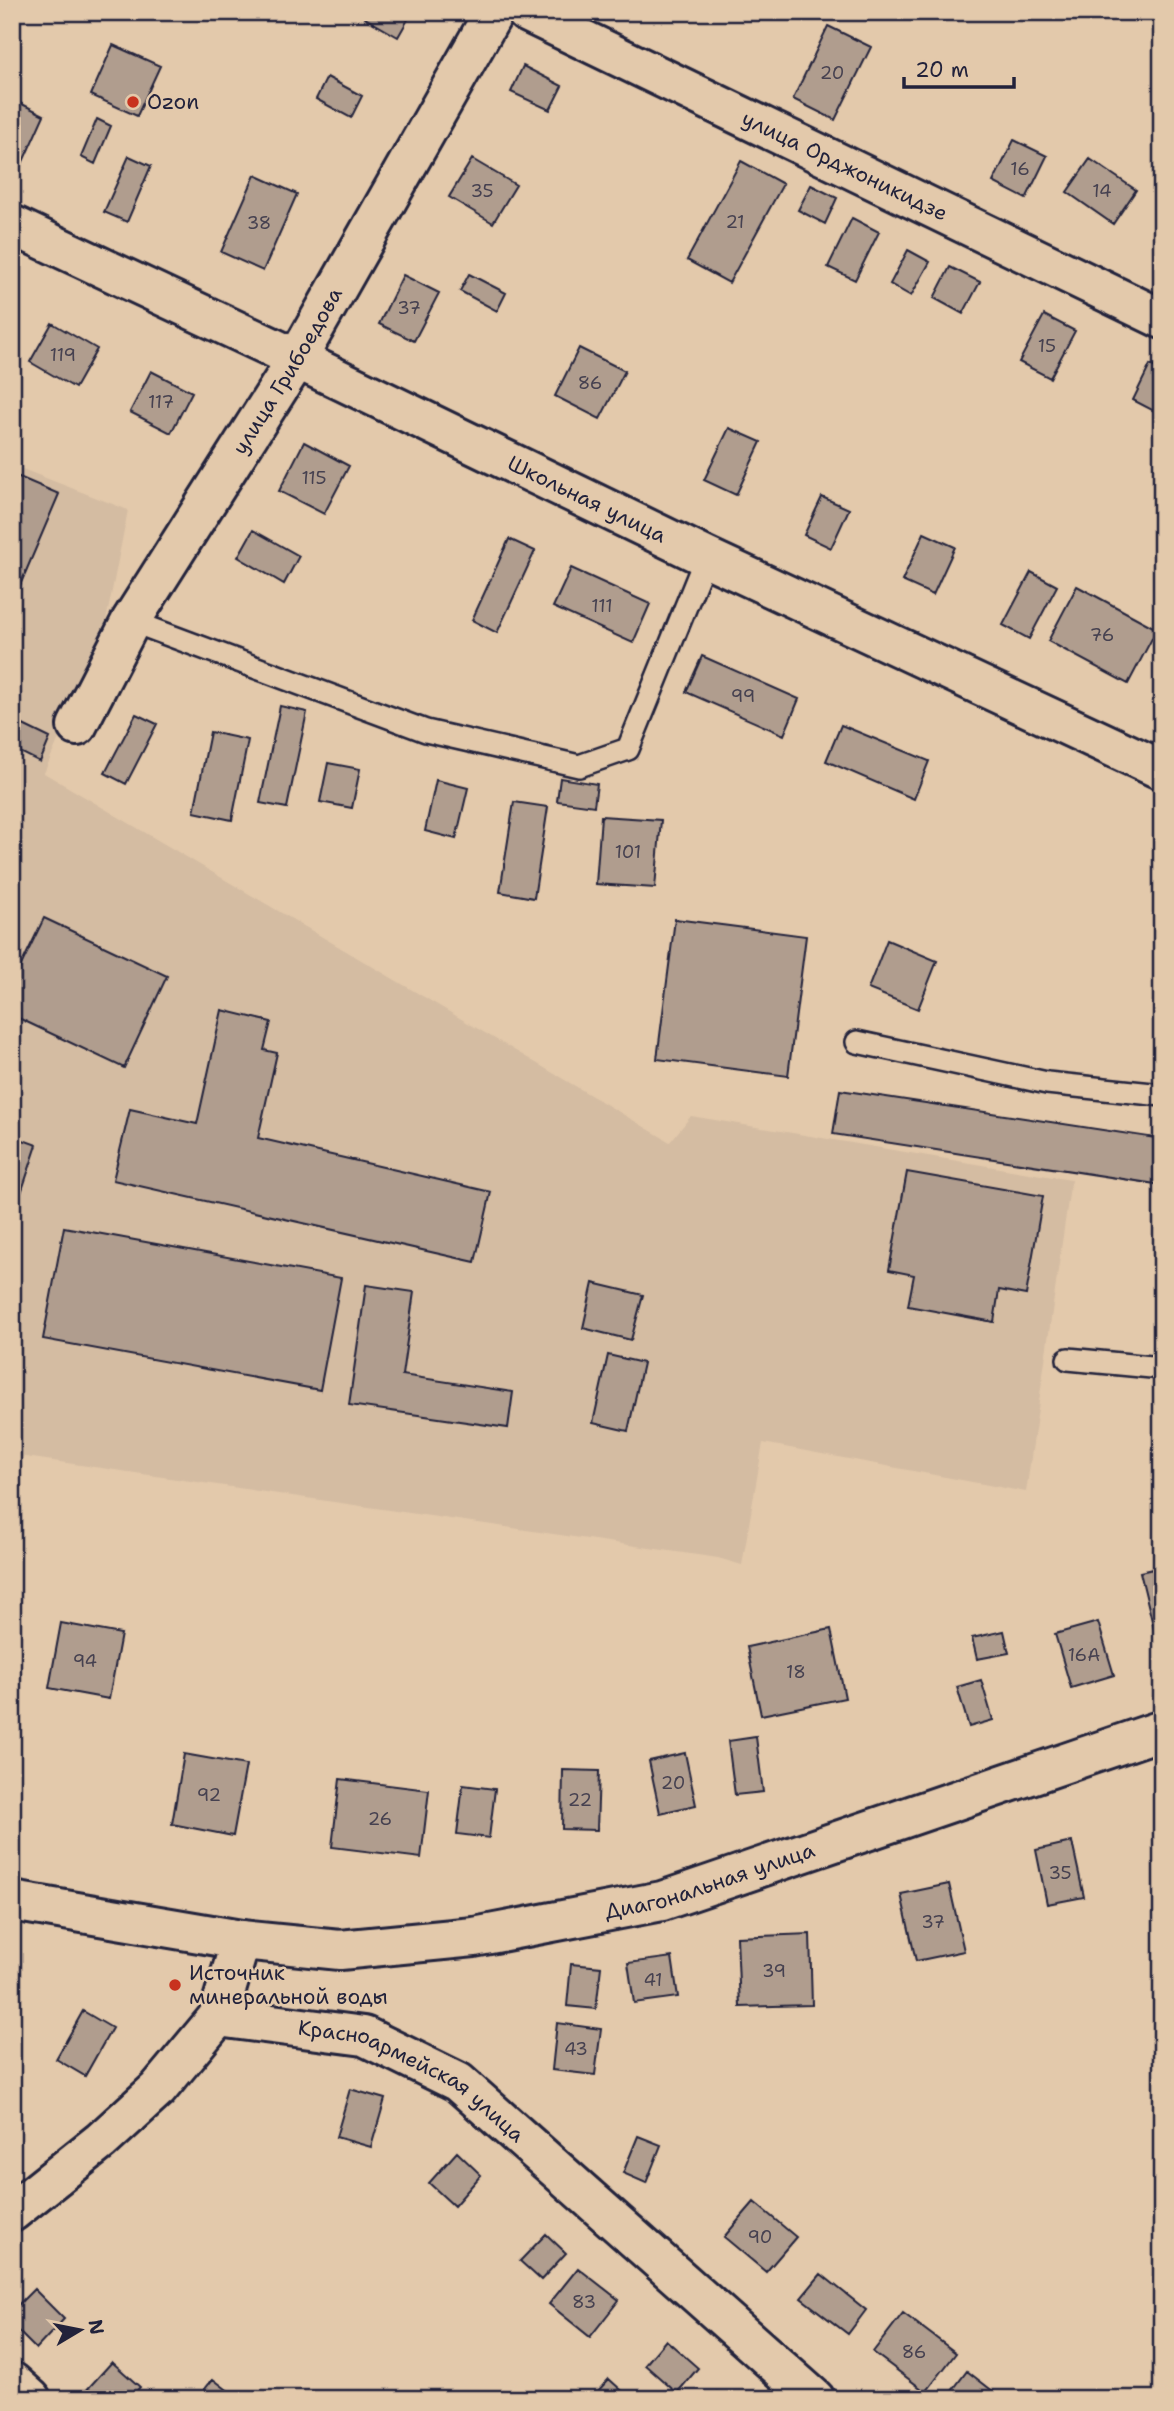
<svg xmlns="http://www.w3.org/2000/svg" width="1174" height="2411" viewBox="0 0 1174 2411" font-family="'Shantell Sans',sans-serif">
<rect width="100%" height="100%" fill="#e3c9ab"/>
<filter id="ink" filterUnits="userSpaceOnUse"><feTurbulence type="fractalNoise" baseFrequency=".0143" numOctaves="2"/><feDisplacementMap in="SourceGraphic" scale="14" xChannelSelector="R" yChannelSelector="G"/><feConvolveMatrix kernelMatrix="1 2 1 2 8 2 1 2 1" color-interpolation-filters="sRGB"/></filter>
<g filter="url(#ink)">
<path fill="#d4bca2" d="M12,465l116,45 -25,126 -59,137 626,369 21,-26 380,64 -45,312 -263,-49 -21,122 -24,-7 -706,-103z"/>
<path fill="#b09d8e" stroke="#22223b" stroke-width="2" d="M368,12h34l8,4 -12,21 -33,-19z
M828,26l43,21 -36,73 -42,-21z
M113,45l47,21 -23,50 -46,-21z
M523,66l39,20 -12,24 -39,-18z
M327,77l35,19 -11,22 -35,-19z
M20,103l24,12 -22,49 -10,-4v-40z
M97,119l14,7 -16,38 -14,-7z
M1014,140l33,16 -21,43 -33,-17z
M129,156l22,10 -24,56 -23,-10z
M472,159l44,26 -23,38 -44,-26z
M1090,159l46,31 -23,34 -46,-32z
M741,161l42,23 -54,99 -42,-23z
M255,175l42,19 -34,77 -42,-19z
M811,185l26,13 -12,26 -27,-14z
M852,218l27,14 -24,48 -27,-13z
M908,250l22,12 -19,34 -21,-12z
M950,267l30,15 -17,32 -29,-16z
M469,274l37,19 -9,18 -37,-20z
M403,275l36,18 -25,48 -35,-17z
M1044,315l31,16 -25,47 -31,-16z
M52,323l45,26 -22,39 -45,-26z
M579,348l46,23 -25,48 -45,-23z
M1150,365l12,6v24l-8,16 -21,-11z
M151,371l41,21 -21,41 -41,-21z
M729,428l32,14 -25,53 -32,-15z
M304,442l45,24 -25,48 -45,-23z
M12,474l47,20 -47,110z
M822,497l27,12 -18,39 -27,-13z
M253,530l46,26 -15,28 -46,-27z
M924,533l31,14 -22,48 -31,-14z
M509,539l26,12 -38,82 -25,-13z
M571,568l79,36 -17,39 -80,-36z
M1031,572l26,14 -28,53 -26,-14z
M1077,586l80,43 -29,55 -80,-43z
M702,656l97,43 -15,36 -98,-43z
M280,706l27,6 -20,96 -27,-5z
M136,714l21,10 -31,60 -21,-11z
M19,723l31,15 -10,24 -28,-14v-11z
M841,725l88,36 -15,38 -88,-38z
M210,732l38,8 -16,80 -38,-8z
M328,763l32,6 -8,39 -32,-6z
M560,778l37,6 -3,22 -37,-5z
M436,780l32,8 -12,51 -31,-8z
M514,802l34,5 -14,91 -34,-6z
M601,816l60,4 -6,68 -59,-4z
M44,918l123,58 -43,92 -112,-53v-31z
M675,919l131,17 -18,140 -131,-17z
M887,940l50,21 -19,48 -50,-20z
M222,1010l49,12 -7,28 13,3 -19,85 233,54 -16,70 -362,-82 17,-71 67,15z
M840,1090l322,49v46l-329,-51z
M12,1136l25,9 -25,75z
M907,1172l136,24 -17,99 -27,-5 -5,32 -86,-16 6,-31 -25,-5z
M64,1227l277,51 -21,112 -277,-51z
M593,1283l50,12 -12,45 -48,-12z
M366,1285l48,7 -12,83 111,17 -5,36 -159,-23z
M608,1355l35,8 -15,68 -35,-8z
M1162,1567v64l-7,2 -15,-61z
M1098,1622l16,53 -43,13 -16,-54z
M61,1623l60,11 -12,65 -60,-11z
M831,1629l14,69 -84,17 -14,-68z
M1004,1631l5,22 -32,6 -5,-21z
M981,1680l12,40 -24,7 -12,-40z
M756,1737l7,55 -28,3 -7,-54z
M685,1753l11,52 -36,8 -11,-52z
M184,1754l62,11 -13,71 -61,-12z
M563,1770l36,1 -2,59 -35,-1z
M340,1779l89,11 -8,68 -89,-11z
M463,1785l32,4 -6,49 -32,-4z
M1072,1842l12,55 -37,7 -11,-54z
M949,1884l15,67 -48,10 -15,-67z
M810,1934l2,71 -72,2 -3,-70z
M672,1957l6,40 -44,6 -6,-40z
M571,1964l30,3 -5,42 -29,-3z
M83,2011l29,17 -27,48 -29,-17z
M557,2023l44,6 -6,46 -43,-5z
M350,2089l35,10 -14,48 -35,-10z
M638,2136l23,9 -15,38 -23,-10z
M457,2152l24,23 -27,31 -25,-23z
M754,2202l42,35 -30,35 -42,-35z
M546,2234l20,19 -25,27 -21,-19z
M578,2268l41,32 -29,37 -41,-33z
M821,2274l45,36 -18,24 -47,-36z
M34,2289l30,30 -28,30 -24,-24v-14z
M903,2313l53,40 -30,39 -53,-40z
M666,2340l32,28 -21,25 -32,-28z
M112,2362l28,25 -10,12h-42l-5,-5z
M967,2371l36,28h-57z
M213,2379l26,20h-42z
M609,2379l22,20h-28l-7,-6z
M717,2392l8,7h-15z"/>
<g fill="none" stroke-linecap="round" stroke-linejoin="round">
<defs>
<path id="service" d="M131,621l295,110 153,35 49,-17 78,-192
M857,1042l190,41 115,12
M1068,1359l94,9"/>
<g id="minor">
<path id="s1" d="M526,12l636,307"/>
<path id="s2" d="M12,225l285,134 409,198 456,213"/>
<path id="s3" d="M77,726l54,-105 166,-262 197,-347"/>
<path id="s4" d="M12,1901l229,39 99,10 134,-13 188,-36 500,-171"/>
<path id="s5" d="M241,1940l-23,77 146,19 94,46 357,317"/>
<path d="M12,2212l89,-71 57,-52 60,-72"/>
<path d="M12,2382l19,17"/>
</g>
</defs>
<use href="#service" stroke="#22223b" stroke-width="26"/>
<use href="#minor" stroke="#22223b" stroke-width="44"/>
<use href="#service" stroke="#e3c9ab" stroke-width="21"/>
<use href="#minor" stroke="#e3c9ab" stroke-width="38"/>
</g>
</g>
<g fill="#c8321e" stroke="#e3c9ab" stroke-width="2.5">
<circle cx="133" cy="102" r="7"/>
<circle cx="175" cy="1985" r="7"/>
</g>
<g text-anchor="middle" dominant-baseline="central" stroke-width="5" stroke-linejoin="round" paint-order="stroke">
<g font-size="18" fill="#464150">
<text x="832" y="73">20</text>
<text x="1020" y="169">16</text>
<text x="482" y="191">35</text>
<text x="1102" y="191">14</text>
<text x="735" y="222">21</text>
<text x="259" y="223">38</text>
<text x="409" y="308">37</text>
<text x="1047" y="346">15</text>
<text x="63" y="355">119</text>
<text x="590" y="383">86</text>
<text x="161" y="402">117</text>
<text x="314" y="478">115</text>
<text x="602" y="606">111</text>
<text x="1102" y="635">76</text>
<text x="743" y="696">99</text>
<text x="628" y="852">101</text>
<text x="1084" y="1655">16А</text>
<text x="85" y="1661">94</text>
<text x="796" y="1672">18</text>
<text x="673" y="1783">20</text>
<text x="209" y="1795">92</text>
<text x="580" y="1800">22</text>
<text x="380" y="1819">26</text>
<text x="1060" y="1873">35</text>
<text x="933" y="1922">37</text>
<text x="774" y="1971">39</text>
<text x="653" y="1980">41</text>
<text x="576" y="2049">43</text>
<text x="760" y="2237">90</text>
<text x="584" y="2302">83</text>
<text x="914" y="2352">86</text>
</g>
<g font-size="21" fill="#22223b" stroke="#e3c9ab" text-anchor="start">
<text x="147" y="102">Ozon</text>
<text x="189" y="1973">Источник<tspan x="189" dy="24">минеральной воды</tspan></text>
</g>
<g font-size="21" fill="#22223b" stroke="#e3c9ab">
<text stroke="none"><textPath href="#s1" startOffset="354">улица Орджоникидзе</textPath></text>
<text stroke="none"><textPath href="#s3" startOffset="413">улица Грибоедова</textPath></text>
<text stroke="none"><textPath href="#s2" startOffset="637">Школьная улица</textPath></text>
<text stroke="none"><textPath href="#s4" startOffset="709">Диагональная улица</textPath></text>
<text stroke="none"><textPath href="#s5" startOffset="289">Красноармейская улица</textPath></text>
</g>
</g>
<rect width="1174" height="2411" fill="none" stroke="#e3c9ab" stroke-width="42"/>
<rect x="21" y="21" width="1132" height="2369" fill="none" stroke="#22223b" stroke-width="2.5" filter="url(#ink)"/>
<g transform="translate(80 2330) rotate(80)" stroke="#e3c9ab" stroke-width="5" paint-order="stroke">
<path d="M0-5L12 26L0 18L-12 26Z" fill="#22223b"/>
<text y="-10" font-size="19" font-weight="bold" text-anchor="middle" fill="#22223b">N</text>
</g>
<path d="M904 77v10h110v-10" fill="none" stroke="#22223b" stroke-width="3.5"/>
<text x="915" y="77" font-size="21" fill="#22223b" stroke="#e3c9ab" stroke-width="5" paint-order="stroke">20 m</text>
</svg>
